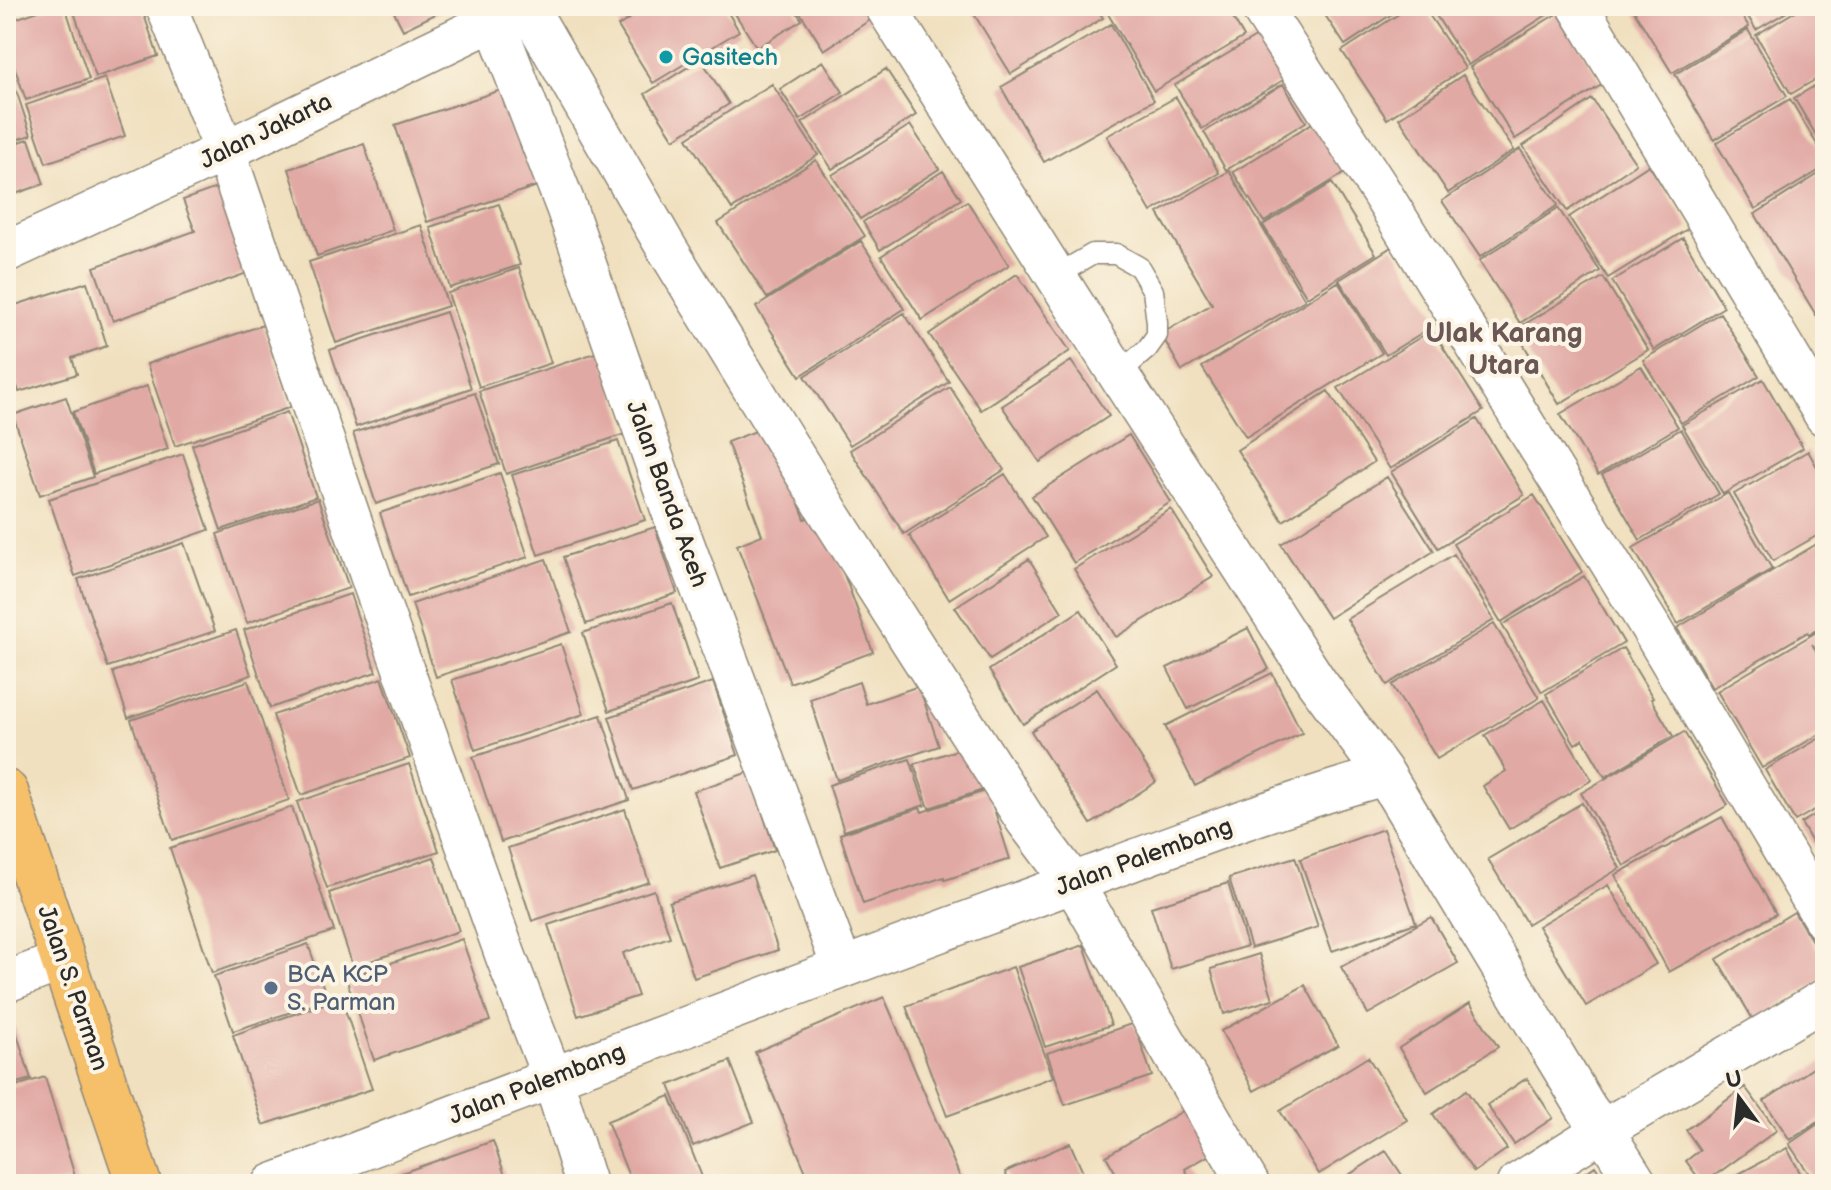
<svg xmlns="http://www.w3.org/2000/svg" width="1831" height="1190" viewBox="0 0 1831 1190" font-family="'Balsamiq Sans',sans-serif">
<rect width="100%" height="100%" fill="#fcf5e5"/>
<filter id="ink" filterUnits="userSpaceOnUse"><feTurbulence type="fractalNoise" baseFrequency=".0125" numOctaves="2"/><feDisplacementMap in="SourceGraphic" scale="16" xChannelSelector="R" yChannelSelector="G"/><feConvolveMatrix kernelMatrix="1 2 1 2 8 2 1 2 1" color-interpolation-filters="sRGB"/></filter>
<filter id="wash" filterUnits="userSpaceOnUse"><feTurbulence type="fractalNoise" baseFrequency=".006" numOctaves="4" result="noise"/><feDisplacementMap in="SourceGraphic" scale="32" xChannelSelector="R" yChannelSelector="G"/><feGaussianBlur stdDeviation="1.8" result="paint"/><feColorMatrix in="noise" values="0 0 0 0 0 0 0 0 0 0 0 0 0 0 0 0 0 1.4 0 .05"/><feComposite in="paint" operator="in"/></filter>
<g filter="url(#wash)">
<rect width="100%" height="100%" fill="#f0e0bf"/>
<g id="blocks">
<path fill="#e1a9a4" d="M53,6h12l24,73 -63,21 -20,-57v-21z
M72,6h69l17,50 -62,21z
M391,6h61l-49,24z
M650,6h74l15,25 -86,52 -35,-57z
M730,6h63l9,14 -45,28z
M796,6h65l9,14 -46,30z
M969,6h126l8,12 -92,56z
M1121,6h105l18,31 -90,54 -46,-77z
M1319,6h85l-59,39z
M1411,6h12l42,62 -78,51 -45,-68z
M1430,6h124l2,3 -88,56z
M1631,6h105l13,21 -77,46z
M1742,6h55l-41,24z
M1804,6h21v68l-34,20 -35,-59z
M1558,13l45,71 -88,55 -45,-72z
M1111,24l43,76 -110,62 -43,-75z
M1748,30l39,66 -73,44 -39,-66z
M1259,35l26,44 -83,50 -27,-44z
M701,59l28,45 -55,35 -29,-45z
M823,61l20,31 -43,28 -20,-31z
M886,69l30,46 -84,54 -30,-46z
M10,72l21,63 -25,8v-70z
M1463,75l51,75 -66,43 -49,-75z
M105,78l20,58 -79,27 -20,-58z
M1825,80v70l-31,-52z
M772,84l46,71 -86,54 -45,-71z
M1283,84l23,38 -80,48 -22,-38z
M504,89l33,97 -110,36 -32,-97z
M1176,97l43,76 -68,39 -44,-76z
M1592,99l44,65 -69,47 -44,-65z
M1790,99l35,59v9l-70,42 -39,-66z
M1314,122l31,51 -81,49 -31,-50z
M910,125l29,44 -79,50 -28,-44z
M29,139l15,45 -38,13v-51z
M364,144l29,86 -76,26 -28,-87z
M1520,149l38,56 -78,52 -38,-56z
M816,160l49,76 -98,62 -49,-75z
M1649,165l40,63 -81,50 -39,-61z
M1825,170v160l-70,-116z
M943,171l18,28 -81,51 -17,-28z
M1229,171l76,129 -123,71 -21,-37 51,-30 -54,-91z
M1332,183l44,71 -69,43 -44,-72z
M222,186l31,85 -140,50 -19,-54 101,-36 -12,-31z
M967,201l42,64 -87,55 -41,-64z
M499,204l21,61 -70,23 -20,-61z
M1558,208l42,63 -80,52 -41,-62z
M421,225l27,81 -112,37 -27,-81z
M1683,238l41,69 -70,43 -42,-69z
M861,241l43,68 -104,67 -44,-69z
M1393,246l48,75 -55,34 -47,-75z
M519,268l32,95 -72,24 -31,-94z
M1017,274l53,77 -89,59 -52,-76z
M1603,277l45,73 -89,54 -44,-74z
M87,282l20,64 -35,12 5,16 -58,18 -13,-40v-44z
M1338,282l44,71 -136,84 -44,-70z
M446,312l25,76 -115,39 -26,-77z
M904,313l45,69 -99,63 -45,-69z
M1720,313l39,63 -78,47 -38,-63z
M263,325l28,82 -116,39 -28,-82z
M1432,330l51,81 -93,58 -52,-81z
M601,351l27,82 -122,41 -27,-83z
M1071,361l38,55 -69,46 -38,-56z
M1641,366l37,61 -80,48 -38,-61z
M1763,379l40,69 -80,46 -41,-69z
M147,386l21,63 -74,25 -21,-62z
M950,387l54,83 -100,64 -54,-84z
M1328,391l46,71 -91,59 -46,-71z
M475,393l24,71 -123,40 -23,-71z
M66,397l27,80 -53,18 -27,-80z
M287,412l29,85 -95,33 -29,-85z
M1477,419l47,76 -86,53 -47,-76z
M769,426l36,93 16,-6 52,139 -83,31 -53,-138 25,-10 -35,-93z
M1681,429l38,65 -79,46 -38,-65z
M1129,435l42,67 -97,61 -42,-67z
M618,441l27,79 -107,35 -26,-80z
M1808,451l17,30v50l-52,30 -39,-67z
M183,454l26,76 -134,46 -26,-77z
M500,473l28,84 -120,40 -28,-84z
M1005,474l41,63 -97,62 -40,-64z
M1387,477l47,74 -105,67 -48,-74z
M1728,493l44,76 -94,55 -45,-76z
M1534,495l48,77 -81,50 -48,-78z
M318,499l31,89 -102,35 -30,-89z
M1171,509l42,68 -97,60 -42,-68z
M655,527l22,66 -91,31 -23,-67z
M1825,539v86l-16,9 -1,-2 -96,56 -35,-60z
M184,543l31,88 -107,36 -30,-88z
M1454,554l40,66 -107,65 -40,-66z
M546,559l25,73 -135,45 -24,-73z
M1029,559l33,53 -72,47 -35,-52z
M1584,576l40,67 -82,49 -40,-67z
M350,594l26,78 -106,36 -26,-78z
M672,603l26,78 -89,30 -26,-78z
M1081,610l35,54 -93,60 -34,-54z
M1494,624l45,74 -102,61 -45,-74z
M1825,627v37l-13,-20 13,22v65l-63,37 -45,-77z
M1248,628l21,41 -81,40 -21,-41z
M236,630l15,45 -123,43 -15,-46z
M561,644l23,70 -109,36 -23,-70z
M1623,648l30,50 -2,1 22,37 -68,41 -22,-38 -8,5 -29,-50z
M1272,673l30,60 -107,53 -30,-60z
M382,678l28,80 -109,37 -28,-80z
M248,681l41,119 -117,40 -41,-120z
M713,682l25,73 -105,35 -24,-73z
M859,682l7,22 53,-18 20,60 -102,34 -27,-81z
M1097,689l59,93 -65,42 -60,-93z
M1544,700l48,80 -83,49 -26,-43 23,-15 -21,-36z
M601,715l28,85 -128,42 -28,-85z
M1684,732l44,73 -104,61 -43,-73z
M1825,735v69l-30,17 -30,-51z
M972,745l14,44 -57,19 -15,-44z
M910,759l15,46 -81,26 -15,-46z
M409,764l30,87 -112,37 -30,-86z
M749,772l26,78 -55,18 -26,-77z
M988,790l22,69 -65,21 -1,-3 -81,27 -23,-70 80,-26 2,4z
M1582,803l38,65 -93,56 -39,-65z
M292,807l42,124 -122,42 -42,-125z
M625,809l24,73 -117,39 -24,-73z
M1825,809v56l-24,-42z
M1722,817l54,97 -107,58 -54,-97z
M1383,829l33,94 -84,28 -32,-92z
M434,857l25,74 -106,36 -24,-74z
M1295,857l23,70 -67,21 -22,-70z
M752,875l26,75 -84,28 -25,-76z
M1228,883l19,63 -76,23 -20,-62z
M1608,885l48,79 -70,42 -48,-80z
M654,890l16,47 -47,16 15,43 -60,20 -30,-91z
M1794,912l31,50v15l-71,44 -37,-62z
M1431,917l27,46 -90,51 -27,-47z
M462,939l28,82 -116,39 -28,-82z
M308,944l20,56 -95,31 -19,-55z
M1084,945l27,80 -66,22 -27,-80z
M1259,954l14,45 -49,15 -13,-45z
M1013,967l40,110 -106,39 -41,-110z
M1305,985l33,60 -84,46 -33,-60z
M884,997l79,187h-152l-56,-132z
M341,998l31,91 -109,36 -30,-90z
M1470,1003l28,44 -71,45 -28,-44z
M10,1012l21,67 -25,7v-73z
M1134,1023l18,53 -87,29 -18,-52z
M1368,1057l39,63 -88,54 -39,-63z
M1825,1060v57l-35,23 -26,-39z
M730,1061l24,61 -61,24 -24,-61z
M45,1077l32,106 -71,1v-95z
M1527,1078l26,40 -39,26 -27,-39z
M1745,1087l32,43 -74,54 -17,-23 14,-11 -14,-20z
M1466,1090l41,59 -33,23 -41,-58z
M670,1096l34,86 -5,2h-67l-25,-63z
M1188,1108l27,44 -30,17 8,15h-71l-16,-28z
M1825,1119v65h-9l-27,-40z
M493,1141l15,43h-138z
M1070,1143l18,41h-78l-5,-12z
M1787,1148l19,36h-86z
M1386,1151l22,33h-73z
M1595,1166l12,18h-37z"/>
</g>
</g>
<g filter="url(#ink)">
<use href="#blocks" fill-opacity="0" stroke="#8e8675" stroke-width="2"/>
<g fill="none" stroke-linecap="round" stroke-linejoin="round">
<defs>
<path id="service" d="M1055,276l38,-22h23l23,13 14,24 4,31v13l-10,14 -29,25"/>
<path id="minor" d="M166,6l59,145 147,430 134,376 47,122 33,105
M527,6l139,241 165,269 194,303 48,64 176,301
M885,6l233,368 198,307 69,94
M1260,6l119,183 270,436 176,296
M1578,6l247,410
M494,20l72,187 104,299 172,461
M6,252l219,-101 290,-141
M6,982l58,-22
M273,1184c255,-96 508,-195 764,-288 115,-42 230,-88 348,-121l202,334 16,21 222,-131
M1517,1184l86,-54 34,54"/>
<path id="primary" d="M6,792l133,392"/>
</defs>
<use href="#service" stroke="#8e8675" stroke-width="23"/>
<use href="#minor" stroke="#8e8675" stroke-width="43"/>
<use href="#primary" stroke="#8e8675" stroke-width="47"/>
<use href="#service" stroke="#fff" stroke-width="20"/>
<use href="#minor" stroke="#fff" stroke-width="40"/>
<use href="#primary" stroke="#f6c06b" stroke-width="44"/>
</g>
</g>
<circle fill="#0f9aa8" stroke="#fcf5e5" stroke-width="3" cx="666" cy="57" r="8"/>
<circle fill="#5c6f8a" stroke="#fcf5e5" stroke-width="3" cx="271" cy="988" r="8"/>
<g text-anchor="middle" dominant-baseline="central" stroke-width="8" stroke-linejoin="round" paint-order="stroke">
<g font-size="24" fill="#0d838f" stroke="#fcf5e5" text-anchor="start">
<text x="682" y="57">Gasitech</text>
</g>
<g font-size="24" fill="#2b2b2b" stroke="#fcf5e5">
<text transform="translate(266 131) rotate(-26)">Jalan Jakarta</text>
<text transform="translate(667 494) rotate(70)">Jalan Banda Aceh</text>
<text transform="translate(1144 857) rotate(-20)">Jalan Palembang</text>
<text transform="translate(73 988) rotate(71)">Jalan S. Parman</text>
<text transform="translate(537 1084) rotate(-21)">Jalan Palembang</text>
</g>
<g font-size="24" fill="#4e5e75" stroke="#fcf5e5" text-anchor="start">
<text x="287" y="974">BCA KCP<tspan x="287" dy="28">S. Parman</tspan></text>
</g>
<g font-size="28" font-weight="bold" fill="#6b5755" stroke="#fcf5e5">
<text x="1504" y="333">Ulak Karang<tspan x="1504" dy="32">Utara</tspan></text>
</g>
</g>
<rect width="1831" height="1190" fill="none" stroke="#fcf5e5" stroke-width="32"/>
<g transform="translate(1739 1098) rotate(345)" stroke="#fcf5e5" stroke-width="6" paint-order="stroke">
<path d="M0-6L14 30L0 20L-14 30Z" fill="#2b2b2b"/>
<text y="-12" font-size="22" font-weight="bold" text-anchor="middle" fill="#2b2b2b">U</text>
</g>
</svg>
